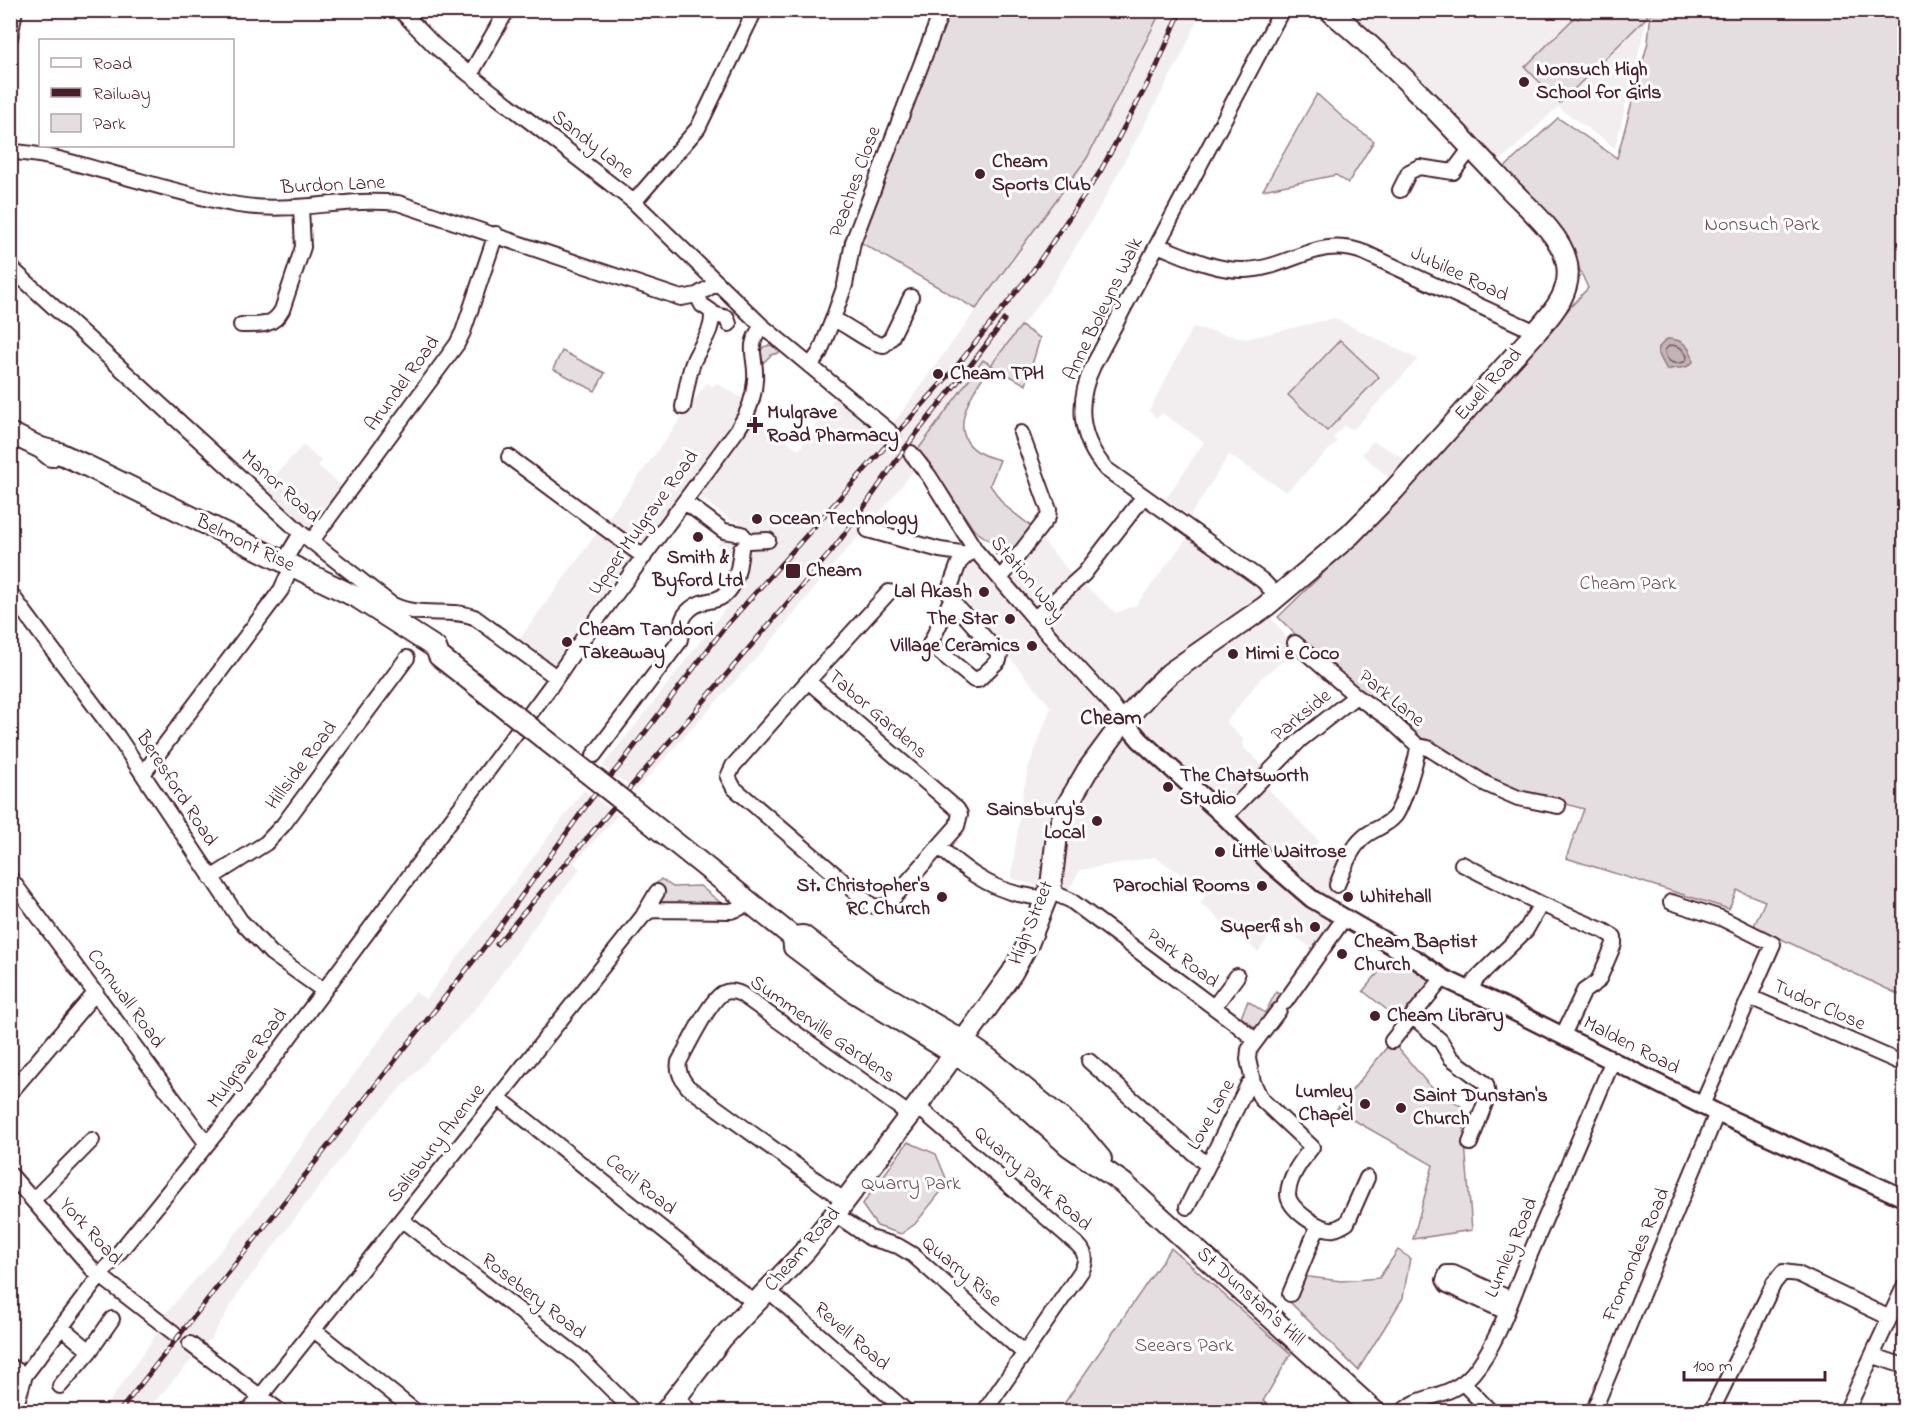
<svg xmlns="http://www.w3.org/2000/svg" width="1915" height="1422" viewBox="0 0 1915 1422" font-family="'Indie Flower',sans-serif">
<rect width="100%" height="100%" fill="#fff"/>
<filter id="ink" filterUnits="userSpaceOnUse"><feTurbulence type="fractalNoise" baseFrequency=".0167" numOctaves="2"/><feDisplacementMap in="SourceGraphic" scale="12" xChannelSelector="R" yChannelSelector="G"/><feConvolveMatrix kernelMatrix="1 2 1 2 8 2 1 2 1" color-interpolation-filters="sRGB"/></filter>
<g filter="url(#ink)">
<path fill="#f2eeef" d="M1161,11h40l-17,40 -83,154 -52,86 -75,94 -48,70 -48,60 -31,34 -79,96 -132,145 -34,-24 51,-63 78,-102 -13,-10 14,-20 -15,-25 14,-23h10l-11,-3 -42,-32 -29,35 -103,147 -22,-17 1,-3 -15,-12 187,-255 6,4 3,-4 26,15 -1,7 58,45 35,-52 50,38 203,-278z
M1338,11h311l-34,137 -57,-41 -63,59z
M1334,318l84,41 -64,70 -11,-3 -10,12 4,4 -51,50 -57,-37 -39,61 -25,-16 39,-58 -42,-29 -5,5 -8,-7 44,-84 53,12z
M1373,441l38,21 -18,20 -31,-28z
M303,445l18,16 -3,5 24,20 -33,43 -46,-40z
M1189,536l71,51 13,33 24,31 -35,26 -36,45 17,17 1,9 23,21 -9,9 61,63 -4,4 7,7 26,14 -16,36 2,23 -17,26 -31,-20 -14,2 -14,19 -58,-49 8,-11 -53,-35 -75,13 -14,25 -55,-17 12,-86 6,-26 22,-59 -99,-118 15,-26 17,-7 27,20 30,-38 31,37 44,38 20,-8z
M584,790l34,25 -44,48 6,6 -40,50 -60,85 -111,118 -129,168 -28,47 -66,74 -44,1 54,-77 9,-21 78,-89 172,-233 11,7z"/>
<path fill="#e5dee0" stroke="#987e86" stroke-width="1.5" d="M946,11h215l-74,147 -111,151 -118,-68z
M1586,11h57l5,5 -88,87 -35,-36 50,-50 3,2z
M1651,11h253v986l-150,-71 11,-25 -28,-11 -8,19 -163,-51 18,-49 -18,-5 -37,-6 -35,-13 -64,-40 -15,-10 -25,-27 -13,-3 -41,-30 -58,-58 70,-68 240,-261 -24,-53 -61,-66 55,-51 59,40 31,-116z
M1317,94l33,30 24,17 -26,42 -12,-8 -73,15z
M1021,326l19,12 -14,47 -35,-20c-17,25 -49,69 -9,89 5,3 13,4 18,6l-10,25 14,20 28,22 -23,33 -13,-5 -3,-12 -19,-13 -48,-72 -9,-7 66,-91 8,5z
M1340,340l39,37 -52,54 -39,-36z
M771,345l11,7 -11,3 -8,8 -2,-12 2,-4z
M562,351l43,22 -10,18 -42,-22z
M661,879l12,8 27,-1 21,17h-60l-7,-17z
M1393,955l40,26 -29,36h-8l-33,-26z
M1276,992l6,4 -25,33 -16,-12 7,-16 17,12z
M1392,1041l36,43 34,23 10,123 -59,9 20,-74 -97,-55z
M908,1142l28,12 12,29 -33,41 -14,10 -24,-8 -15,-21z
M1171,1248l120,106 -28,47 13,10h-217z
M1398,1250l12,8 -7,40 -45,72 -69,-69 13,-25 39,5 38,-3z"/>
<path fill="#c1b3b6" stroke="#91787e" stroke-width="1.5" d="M1667,339c15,-1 25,9 26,23 -8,9 -16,4 -26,8l-9,-17 1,-6z"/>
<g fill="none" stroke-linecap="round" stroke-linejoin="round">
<path stroke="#7a5a63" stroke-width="1.5" d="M1673,345l8,3 6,8 -1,5c-10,5 -21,2 -21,-11l4,-4z"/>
<path stroke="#dbd2d5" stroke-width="14" stroke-dasharray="14 7" stroke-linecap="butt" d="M889,431l22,22"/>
<defs>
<path id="minor" d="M400,10l35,36 35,29 164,127 128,124 127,105
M10,38l5,-28
M470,75l37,-65
M10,152c31,1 61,10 90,18 46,12 92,27 138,35 57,9 106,-8 160,-2l283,95 16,-3 20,-12
M1400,190l9,-18 10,-5 34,5 18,-24
M634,202l64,-74 57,-118
M1157,245c28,11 58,26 88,25 44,-1 74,-36 120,-17l171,79
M10,267l291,266 90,71c28,15 56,3 83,13l82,60
M713,314l14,4 2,6
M833,319c15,6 36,25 51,26l7,-7 20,-41
M241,325c18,0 32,2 41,-15l21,-63 -2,-39
M810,366l10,-14 13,-33 12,-34 8,-43 89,-232
M683,407c3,-15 5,-33 11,-47 6,-14 22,-33 17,-49l-9,-6 -5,-10
M911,453l18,23 47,75 84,97 50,54 14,19
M509,457l135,100
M685,502l39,29 18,3 6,7 20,-1
M868,530l72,20 28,4
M311,542l146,-198 6,-12 33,-98
M283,563l18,-30
M1000,579l48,-62 1,-7 -28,-77
M10,593l108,144 122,183 31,33 53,38
M1278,597l-15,-16 -157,-112c-27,-31 -30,-67 -13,-103l189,-356
M951,600l49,55 -1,5 -21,20h-4l-44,-36 21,-44 -2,-10 10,-27 9,-9 8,-3
M1034,619l50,-45 60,-78
M1295,643l61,53 33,23 29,27c-1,14 -15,59 -23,70 -8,10 -22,13 -31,21 -14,12 -20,31 -27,48
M808,681l149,128 3,5 -3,12 -69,78c-6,3 -10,4 -17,1l-137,-117 -6,-11 5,-11z
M808,681l81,-89
M1418,746l10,2 58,36 32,14 40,8
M594,755l85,-113c4,-9 0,-19 6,-27 8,-11 17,-13 29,-15 22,-5 25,-32 27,-51
M143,774l138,-184 6,-13
M1225,817l75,-77 56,-44
M939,847c24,21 48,40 79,47 9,2 19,3 28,6
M1462,864l79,40
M10,878l197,266
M211,878l55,-35 17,-18 124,-167
M1049,891l21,9 165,123 21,18
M1671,902l50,16 52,26 -71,161
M644,914l13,-22
M1471,990l5,-11 50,-49 15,-26 63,27 10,6v7l-14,33 -3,5 -13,9 -21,44
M1750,997l154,67
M1285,1002l60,-85
M1214,1007l23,-31
M1413,1017l27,23 11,18 35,26 2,11 -18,48
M1392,1041l51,-63
M1089,1061l118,104
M1253,1082l8,17 51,48c-10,13 -23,29 -24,47 0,15 32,37 46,35 5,-1 9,-4 13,-6l20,-45
M10,1093l86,-101
M499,1098l257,206
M917,1106l161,139c8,8 9,15 4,25l-98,142
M10,1174l84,97 80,62
M34,1199l58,-59
M845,1201l-157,-114c-6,-7 -11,-16 -9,-25 8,-15 31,-62 44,-69 6,-3 12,-2 18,1l169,121
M1187,1207l61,-122 5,-3 -5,-23 1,-9 30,-40
M835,1214l35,24 28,8 15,9 111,98
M402,1220l177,137 55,55
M769,1291l138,121
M1290,1294l28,-68
M1506,1312l-59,-27 -3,-5 3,-7h6l58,26
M61,1327l29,24
M314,1330l102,82
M190,1344l91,68
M1874,1356l30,10
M10,1366l15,9
M1463,1383l28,29
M60,1386l30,-35 22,-32
M676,1398l15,14
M14,1412l11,-37 75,-99 138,-170 312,-419 34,-50 154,-208c10,-15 16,-30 17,-49 2,-23 -10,-32 7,-54
M248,1412l395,-496 6,-5 7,-1 75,1 9,-3 7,-8
M1402,1412c19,-19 48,-12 71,-39 24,-28 38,-73 52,-107 29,-68 59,-137 88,-206
M1593,1412l124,-299
M1711,1412l63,-129 9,-11 15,2 92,44
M1846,1412l58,-125"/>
<path id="major" d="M1124,721l16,19 85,77 44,45 43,37 105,61 26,18 56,26 218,109 187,85"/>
<path id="highway" d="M10,433l31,15 10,8
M41,448l18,5 24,11 275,134 78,50 3,8 65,51
M627,804l166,133 10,-1 64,49 96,56 26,18 91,75 21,25
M793,937l1,10 60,45 120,74 55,44 40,36 54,37 252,229
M665,1412l58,-75 83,-87 29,-36 82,-108 95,-133 16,-29 23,-58 6,-51 9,-28 21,-36 37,-50 27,-30 19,-18 96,-67 84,-71 44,-45 142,-158c18,-20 38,-43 30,-72 -6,-26 -40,-54 -59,-74 -55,-59 -115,-124 -178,-176"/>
</defs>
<use href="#minor" stroke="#4a1f2b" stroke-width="18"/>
<use href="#major" stroke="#4a1f2b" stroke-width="21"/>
<use href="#highway" stroke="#4a1f2b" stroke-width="24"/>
<use href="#minor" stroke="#fff" stroke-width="14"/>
<use href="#major" stroke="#fff" stroke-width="16"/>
<use href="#highway" stroke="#fff" stroke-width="20"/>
<defs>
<path id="rail" d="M497,944l332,-390c26,-32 48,-66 72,-100 33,-45 71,-87 103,-134
M119,1412l370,-471 102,-142 30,-35 104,-137 231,-260 76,-95 68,-100 57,-106 24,-56"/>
</defs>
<use href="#rail" stroke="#4a1f2b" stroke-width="5"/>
<use href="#rail" stroke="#fff" stroke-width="3" stroke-dasharray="9" stroke-linecap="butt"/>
<defs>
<path id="highway-bridge" d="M504,707l123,97"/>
</defs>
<use href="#highway-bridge" stroke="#4a1f2b" stroke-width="24" stroke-linecap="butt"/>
<use href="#highway-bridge" stroke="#fff" stroke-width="20"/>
</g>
</g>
<g fill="#4a1f2b" stroke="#fff" stroke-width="2">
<circle cx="1524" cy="82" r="6"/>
<circle cx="980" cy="174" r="6"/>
<circle cx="938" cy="374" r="6"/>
<path d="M752 416h6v6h6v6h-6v6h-6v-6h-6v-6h6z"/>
<circle cx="757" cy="519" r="6"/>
<circle cx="698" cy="537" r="6"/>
<rect x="785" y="563" width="16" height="16" rx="3"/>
<circle cx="984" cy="592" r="6"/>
<circle cx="1010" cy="619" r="6"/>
<circle cx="567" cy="642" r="6"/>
<circle cx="1032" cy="646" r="6"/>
<circle cx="1233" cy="654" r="6"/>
<circle cx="1168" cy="787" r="6"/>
<circle cx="1097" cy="821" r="6"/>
<circle cx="1220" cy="852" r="6"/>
<circle cx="1262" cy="886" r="6"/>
<circle cx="942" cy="897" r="6"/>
<circle cx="1348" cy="897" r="6"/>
<circle cx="1315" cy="927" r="6"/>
<circle cx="1342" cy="954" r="6"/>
<circle cx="1375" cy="1016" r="6"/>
<circle cx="1365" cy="1104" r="6"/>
<circle cx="1401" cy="1108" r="6"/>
</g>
<g text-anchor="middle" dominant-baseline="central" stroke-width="6" stroke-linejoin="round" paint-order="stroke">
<g font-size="20" font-weight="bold" fill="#4a1f2b" stroke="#fff" text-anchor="start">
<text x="1536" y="70">Nonsuch High<tspan x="1536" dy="23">School for Girls</tspan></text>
<text x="992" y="162">Cheam<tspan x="992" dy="23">Sports Club</tspan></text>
<text x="950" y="374">Cheam TPH</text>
<text x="767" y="413">Mulgrave<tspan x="767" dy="23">Road Pharmacy</tspan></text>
<text x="769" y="519">Ocean Technology</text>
<text x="698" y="558" text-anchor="middle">Smith &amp;<tspan x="698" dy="23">Byford Ltd</tspan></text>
<text x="806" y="571">Cheam</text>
<text x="972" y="592" text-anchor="end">Lal Akash</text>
<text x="998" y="619" text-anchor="end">The Star</text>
<text x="579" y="630">Cheam Tandoori<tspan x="579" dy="23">Takeaway</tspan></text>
<text x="1020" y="646" text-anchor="end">Village Ceramics</text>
<text x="1245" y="654">Mimi e Coco</text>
<text x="1180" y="776">The Chatsworth<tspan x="1180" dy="23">Studio</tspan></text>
<text x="1085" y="810" text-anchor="end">Sainsbury's<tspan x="1085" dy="23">Local</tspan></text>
<text x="1232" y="852">Little Waitrose</text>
<text x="930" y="886" text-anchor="end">St. Christopher's<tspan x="930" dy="23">RC Church</tspan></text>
<text x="1250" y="886" text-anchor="end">Parochial Rooms</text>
<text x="1360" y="897">Whitehall</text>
<text x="1303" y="927" text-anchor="end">Superfish</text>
<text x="1354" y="942">Cheam Baptist<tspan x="1354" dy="23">Church</tspan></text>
<text x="1387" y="1016">Cheam Library</text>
<text x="1353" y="1092" text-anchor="end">Lumley<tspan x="1353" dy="23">Chapel</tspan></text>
<text x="1413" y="1096">Saint Dunstan's<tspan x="1413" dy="23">Church</tspan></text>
</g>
<g font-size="20" fill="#4a1f2b" stroke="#fff">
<text transform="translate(592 145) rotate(38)">Sandy Lane</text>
<text transform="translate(856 182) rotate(-70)">Peaches Close</text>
<text transform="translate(333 186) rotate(-3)">Burdon Lane</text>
<text transform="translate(1459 275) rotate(25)">Jubilee Road</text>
<text transform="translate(1104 309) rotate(-64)">Anne Boleyns Walk</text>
<text transform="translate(403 384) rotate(-54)">Arundel Road</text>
<text transform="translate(1489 385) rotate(-48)">Ewell Road</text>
<text transform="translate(280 487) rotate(42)">Manor Road</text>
<text transform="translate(644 523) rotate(-54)">Upper Mulgrave Road</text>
<text transform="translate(245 544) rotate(26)">Belmont Rise</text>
<text transform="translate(1027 579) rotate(50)">Station Way</text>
<text transform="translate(1391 699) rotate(39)">Park Lane</text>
<text transform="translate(877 715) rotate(41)">Tabor Gardens</text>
<text transform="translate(1302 716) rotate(-39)">Parkside</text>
<text transform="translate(302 766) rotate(-53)">Hillside Road</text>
<text transform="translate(176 789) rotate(57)">Beresford Road</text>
<text transform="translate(1032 923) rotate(-68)">High Street</text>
<text transform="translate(1182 959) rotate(37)">Park Road</text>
<text transform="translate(125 999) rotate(54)">Cornwall Road</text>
<text transform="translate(1819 1006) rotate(24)">Tudor Close</text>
<text transform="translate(822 1030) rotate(35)">Summerville Gardens</text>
<text transform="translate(1631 1046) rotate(27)">Malden Road</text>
<text transform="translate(248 1059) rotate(-53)">Mulgrave Road</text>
<text transform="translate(1212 1115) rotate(-61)">Love Lane</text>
<text transform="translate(437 1144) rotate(-52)">Salisbury Avenue</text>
<text transform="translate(1032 1179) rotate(41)">Quarry Park Road</text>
<text transform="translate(640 1185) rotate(39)">Cecil Road</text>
<text transform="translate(90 1232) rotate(48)">York Road</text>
<text transform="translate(1512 1248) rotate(-67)">Lumley Road</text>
<text transform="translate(803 1250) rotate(-49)">Cheam Road</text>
<text transform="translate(1637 1255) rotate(-67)">Fromondes Road</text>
<text transform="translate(961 1272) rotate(40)">Quarry Rise</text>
<text transform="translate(533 1297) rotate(38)">Rosebery Road</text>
<text transform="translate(1250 1297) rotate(42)">St Dunstan's Hill</text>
<text transform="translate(851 1337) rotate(41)">Revell Road</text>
</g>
<g font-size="20" fill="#714f58" stroke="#fff">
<text x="1762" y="225">Nonsuch Park</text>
<text x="1628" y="584">Cheam Park</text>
<text x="911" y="1184">Quarry Park</text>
<text x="1184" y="1346">Seears Park</text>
</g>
<g font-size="22" font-weight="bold" fill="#4a1f2b" stroke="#fff">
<text x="1111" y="719">Cheam</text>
</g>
</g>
<rect width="1915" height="1422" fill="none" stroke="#fff" stroke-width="36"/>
<rect x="18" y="18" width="1879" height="1386" fill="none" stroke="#4a1f2b" stroke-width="2" filter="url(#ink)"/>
<rect x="39" y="39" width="195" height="108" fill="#ffffff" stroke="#b7a5aa" stroke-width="1.5"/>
<rect x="51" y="58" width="30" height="9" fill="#ffffff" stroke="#b7a5aa" stroke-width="1.5"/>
<text x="93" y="69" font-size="18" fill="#4a1f2b">Road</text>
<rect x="51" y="88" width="30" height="9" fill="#4a1f2b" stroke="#b7a5aa" stroke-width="1.5"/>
<text x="93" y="99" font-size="18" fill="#4a1f2b">Railway</text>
<rect x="51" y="114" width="30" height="18" fill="#e5dee0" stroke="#b7a5aa" stroke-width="1.5"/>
<text x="93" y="129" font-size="18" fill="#4a1f2b">Park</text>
<path d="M1684 1371v9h141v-9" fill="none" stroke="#4a1f2b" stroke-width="3"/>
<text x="1693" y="1371" font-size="18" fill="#4a1f2b" stroke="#ffffff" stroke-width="4.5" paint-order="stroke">100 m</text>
</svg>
